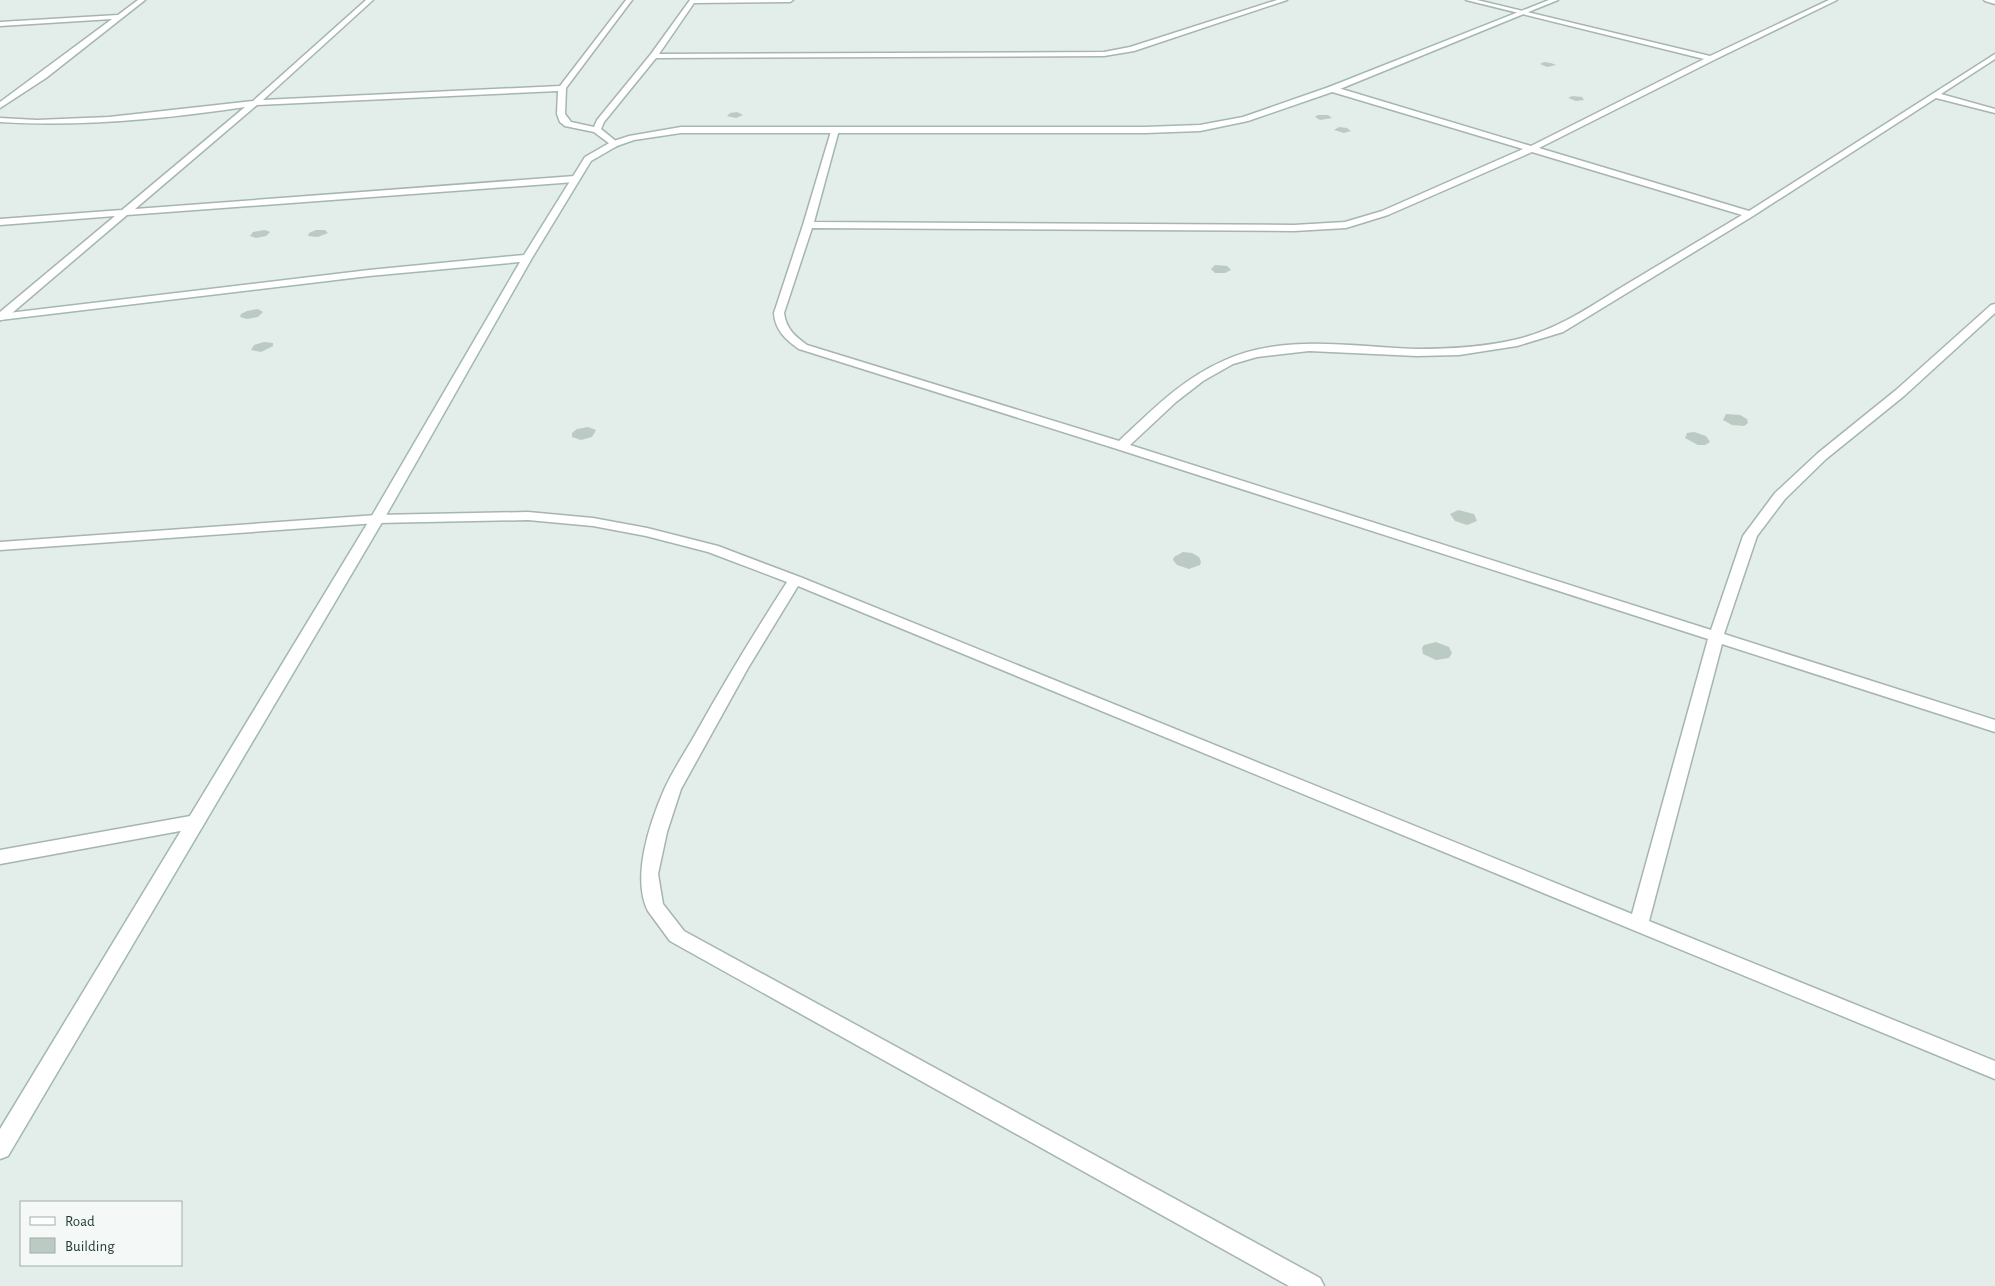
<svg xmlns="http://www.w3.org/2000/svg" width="1995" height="1286" viewBox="0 0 1995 1286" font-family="'Alegreya Sans',sans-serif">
<rect width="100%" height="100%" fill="#e3ede9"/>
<path fill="#bccac4" d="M1544,62l7,1 5,2 -9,2 -7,-3z
M1572,96l10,1 2,3 -8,1 -8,-3z
M737,112l6,3 -7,3 -9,-2 3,-3z
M1318,115h10l4,3 -12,2 -5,-3z
M1339,127l8,1 4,3 -7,2 -10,-3z
M265,230l5,2 -4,4 -10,2 -6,-2 3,-4z
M316,230h9l3,3 -10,4 -10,-1 1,-3z
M1215,265l12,1 4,4 -6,3h-10l-4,-4z
M258,309l5,3 -5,5 -11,2 -7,-2 1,-3 6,-3z
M264,342l9,1v3l-12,6 -10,-2 3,-5z
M1726,414l14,1 7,4 1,4 -4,3 -12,-1 -9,-5z
M588,427l8,3 -4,7 -11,3 -9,-3v-4l5,-4z
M1694,432l12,4 4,6 -5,3h-7l-13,-7 2,-5z
M1458,510l16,4 3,7 -10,4 -12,-4 -5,-7z
M1183,552l9,1 7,4 2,5 -1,3 -11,4 -12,-4 -4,-5 1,-3z
M1436,642l13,5 3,6 -3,5 -13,2 -13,-6 -1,-6 2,-3z"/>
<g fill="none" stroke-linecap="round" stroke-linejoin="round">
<defs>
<path id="street" d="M138,0h7l-99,78 -46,30v-6l112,-83 -112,7v-4l118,-7z
M366,0h7l-110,100 297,-14 66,-86h6l-66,88 -1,26 6,8 23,5 3,-7 54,-66 39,-54h103l-3,2 -96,1 -35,51 445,-2 26,-5 147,-47h10l-153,51 -30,5 -448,2 -52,64 -3,7 16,13v4l-3,1 -20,-15 -29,-6 -5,-4 -3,-8 1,-23 -301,14 -122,104 440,-33 5,3 -5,3 -448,33 -122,104 -5,1v-8l115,-96 -115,9v-6l122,-9 123,-103c-80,12 -164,20 -245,15v-4l37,2 72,-3 144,-16z
M1466,0h11l233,56 119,-56h8l-123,60 -175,88 210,63 246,-157v5l-54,35 54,15v4l-59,-15 -183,118 -190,116 -46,14 -58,9 -42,1 -108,-5 -52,6 -24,7 -30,17 -27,21 -46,43 581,185 32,-94 32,-43 43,-40 78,-63 95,-85 4,-1v9l-91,83 -78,63 -41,40 -28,37 -33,98 271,86v12l-273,-88 -73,277 346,140v18l-1197,-493 -50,82 -67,121 -14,43 -9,42 5,30 21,27 636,347 4,8h-35l-619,-345 -22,-30c-17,-33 2,-89 16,-121 9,-20 22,-39 32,-57 29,-52 59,-101 91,-151l-79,-30 -62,-16 -53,-10 -65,-6 -151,3 -377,27v-8l377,-27 151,-3 65,6 54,10 71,18 82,31 832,337 76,-275 -591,-190 -318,-100c-13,-9 -24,-19 -25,-36l29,-88 29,-97 7,2 -25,92 480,3 51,-3 37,-11 141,-62 -194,-58v-4h6l196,59 173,-87zM1532,152l210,63c-40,24 -80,48 -120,72 -34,21 -64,42 -104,52 -33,8 -67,10 -101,10 -64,-2 -134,-16 -194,12 -41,18 -72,50 -104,80l-312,-96c-12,-9 -21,-16 -23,-32l28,-85 482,3 52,-3 42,-13z
M1984,0h11v4l-10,-3z
M196,815l6,2 3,5 -3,5 -202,37v-14z"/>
<path id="secondary" d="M1549,0h9l-223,91 -87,30 -48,10 -55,2h-464l-47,7 -17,6 -26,15 -59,97 -148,261 -376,637 -8,3v-30l370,-610 150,-257 -151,14 -369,44v-6l369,-44 155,-15 61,-98 26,-15 18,-6 52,-9h464l55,-2 43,-8 86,-30z"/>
</defs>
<use href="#street" stroke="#a6b5b0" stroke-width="3"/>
<use href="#secondary" stroke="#a2b8b0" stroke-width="3"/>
<use href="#street" fill="#fff" fill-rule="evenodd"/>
<use href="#secondary" fill="#fff" fill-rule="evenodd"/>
</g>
<rect x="20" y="1201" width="162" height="65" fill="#f4f9f7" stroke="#a0aeaa"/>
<rect x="30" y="1217" width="25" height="8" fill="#ffffff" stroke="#a0aeaa"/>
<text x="65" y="1226" font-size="15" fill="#233e36">Road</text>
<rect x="30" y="1238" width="25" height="15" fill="#bccac4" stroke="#a0aeaa"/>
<text x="65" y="1251" font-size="15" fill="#233e36">Building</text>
</svg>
